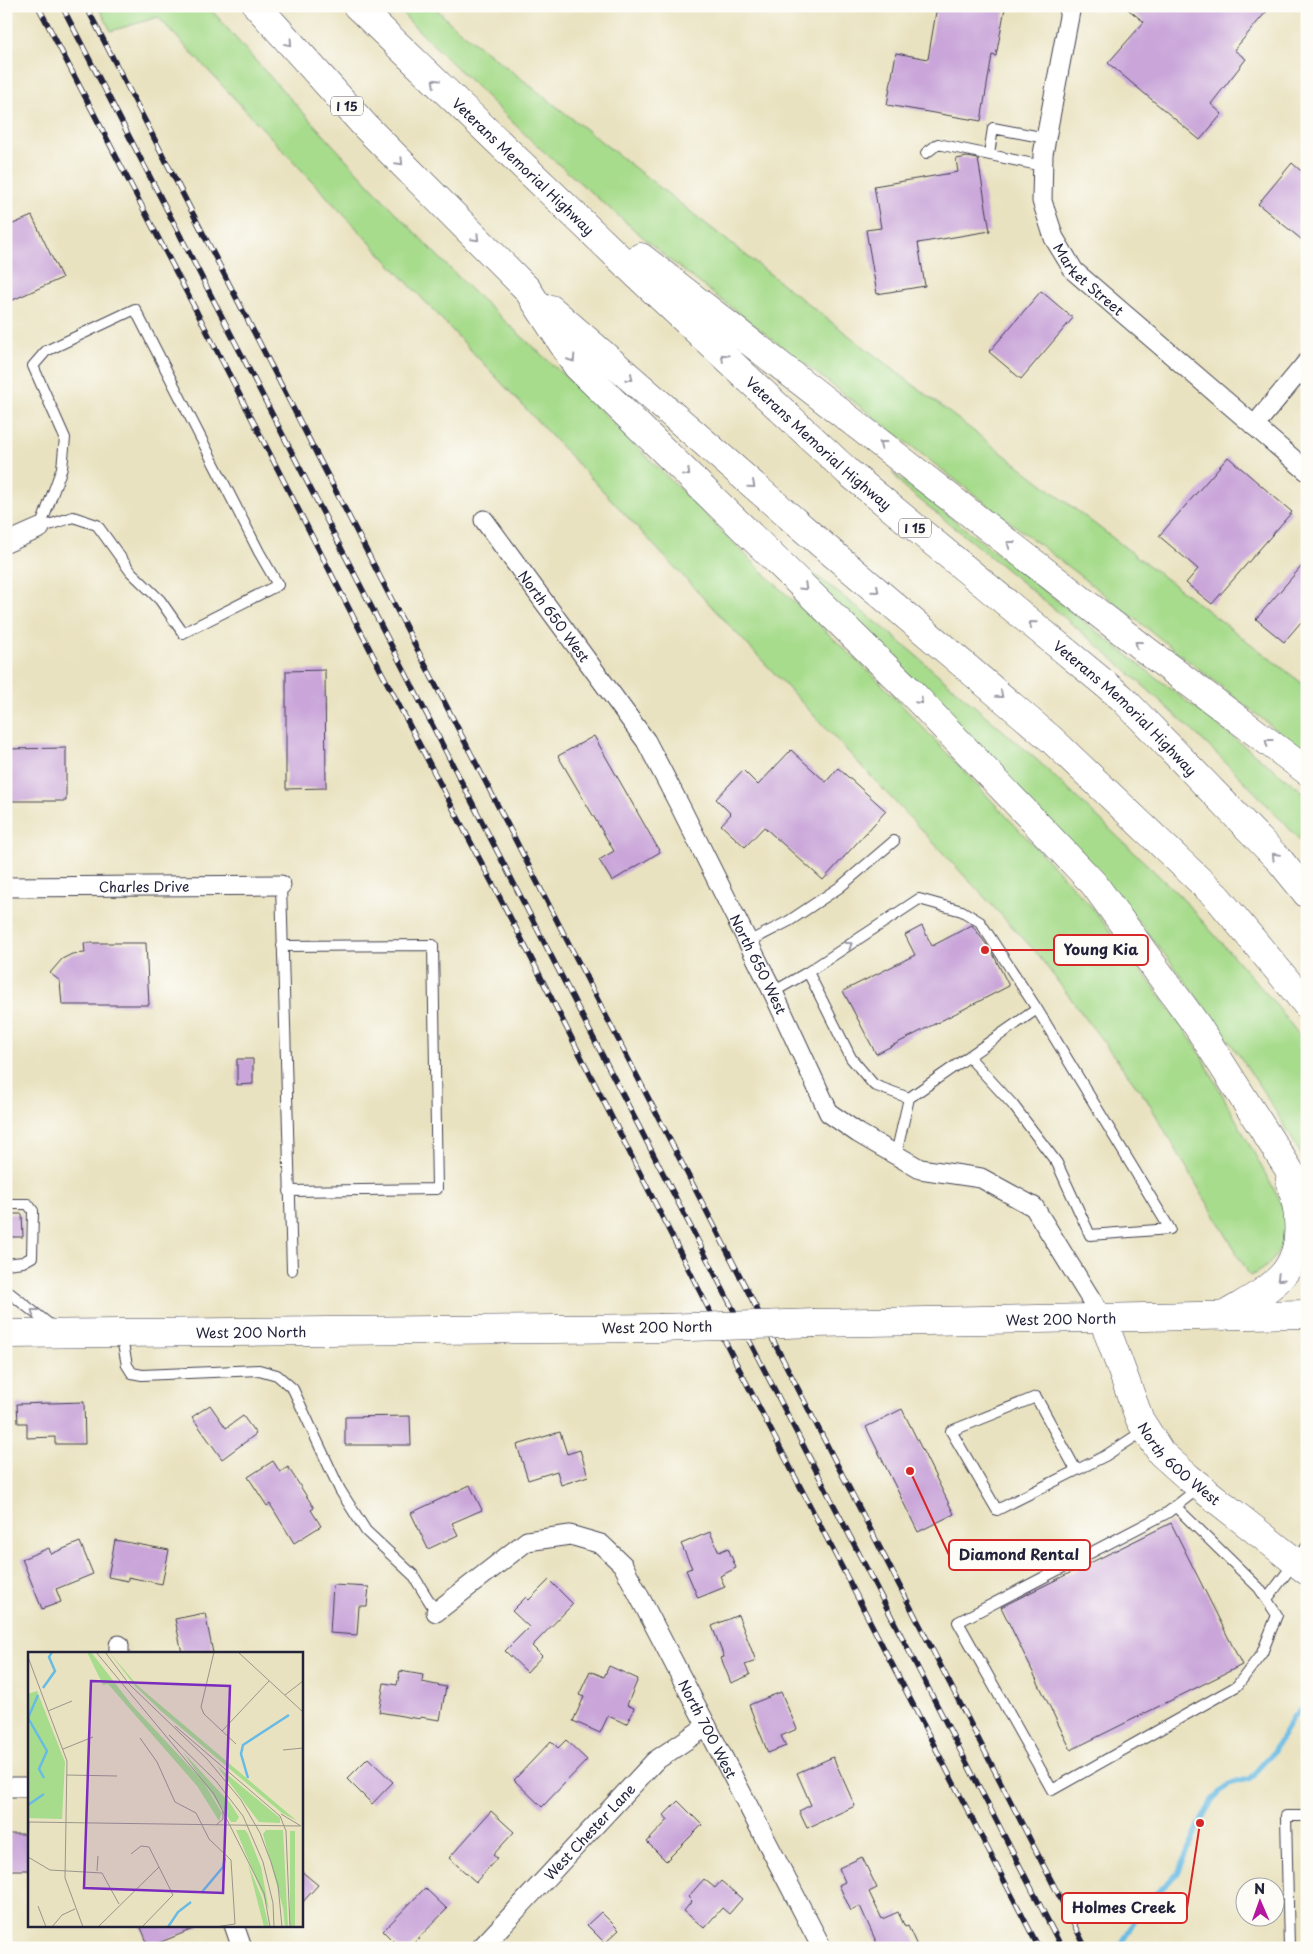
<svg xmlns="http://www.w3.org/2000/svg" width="1313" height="1954" viewBox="0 0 1313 1954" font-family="'Playpen Sans',sans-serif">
<rect width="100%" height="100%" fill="#fdfcf7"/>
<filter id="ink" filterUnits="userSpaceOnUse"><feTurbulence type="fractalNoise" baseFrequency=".02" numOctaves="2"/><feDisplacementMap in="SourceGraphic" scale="10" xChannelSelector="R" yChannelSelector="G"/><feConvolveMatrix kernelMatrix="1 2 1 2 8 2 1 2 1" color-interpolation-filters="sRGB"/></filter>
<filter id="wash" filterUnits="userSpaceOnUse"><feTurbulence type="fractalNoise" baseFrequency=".0096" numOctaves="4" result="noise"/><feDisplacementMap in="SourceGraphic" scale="20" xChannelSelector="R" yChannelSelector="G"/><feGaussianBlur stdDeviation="1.12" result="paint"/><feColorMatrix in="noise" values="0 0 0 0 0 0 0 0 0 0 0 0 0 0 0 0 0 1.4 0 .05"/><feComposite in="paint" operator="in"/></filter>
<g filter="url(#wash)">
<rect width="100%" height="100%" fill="#e9e2c0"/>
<path fill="#a7dc8c" stroke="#647f64" d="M98,6h110l44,51 139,151 78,80 112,103 190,189 110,103 208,221 64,82 44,62 82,151 7,16 -1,35 -5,-2c-7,15 -16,21 -30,28l-103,-176 -112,-149 -877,-934 -47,14z
M396,6h38l15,16 368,289 490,376v67l-206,-162 -434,-334 -133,-115 -121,-118z
M892,472l415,323v53c-120,-135 -262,-248 -402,-360z
M810,571l80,62 147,127 144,137 91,103 35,45v120c-52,-95 -119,-183 -187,-266l-305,-318z"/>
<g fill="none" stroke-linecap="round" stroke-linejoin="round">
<path stroke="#68bbe4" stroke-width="5" d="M1119,1948l25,-44 34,-31 22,-50 12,-22 17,-17 20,-5 25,-28 19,-34 14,-14"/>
</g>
<g id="blocks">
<path fill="#c9a5d9" d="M937,6l68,2 -9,48 -4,-1 -11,66 -94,-16 9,-52 32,6z
M1124,6h147l-37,44 12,9 -35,45 11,10 -22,26 -92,-77 36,-41z
M967,157l11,2 12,72 -72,12 7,43 -48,8 -11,-64 15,-2 -7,-42 84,-14 -2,-13z
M1292,163l15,13v68l-49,-40z
M32,216l30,62 -56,25v-76z
M1041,291l32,27 -52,61 -32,-27z
M1228,457l64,55 -80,92 -26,-21 12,-14 -39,-33z
M1307,560v55l-23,27 -28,-23z
M325,670l1,118 -40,1v-118z
M594,736l66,116 -48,29 -13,-21 15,-9 -56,-95z
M66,748v53h-60v-52z
M791,750l35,32 12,-14 48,43 -63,69 -59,-53 -19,20 -24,-22 10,-11 -15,-15 27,-29 15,15z
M972,925l20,27 17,34 -133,68 -33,-63 72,-36 -10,-20 17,-9 10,20z
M84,943h62l3,62h-87l-2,-24 -10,-8 12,-14 10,-5 13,-1z
M237,1059h16v25l-16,1z
M6,1214h16l1,23h-17z
M84,1402l1,42h-30v-7l-28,1v-15h-9l-1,-19z
M210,1405l16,23 17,-12 13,18 -34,25 -30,-42z
M902,1409l52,105 -36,18 -52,-105z
M410,1416l1,29h-66v-28z
M560,1432l7,22 13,-4 8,26 -27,9 -4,-14 -29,9 -11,-35z
M273,1461l7,11 8,-5 26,41 -3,2 10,16 -27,17 -24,-39 -3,2 -19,-29z
M470,1485l12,25 -30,13 6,12 -30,14 -17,-36z
M1171,1523l71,142 -171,85 -70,-143z
M710,1532l9,20 9,-4 8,20 -16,8 5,11 -27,11 -12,-28 6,-2 -11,-24z
M115,1540l54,10 -7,34 -34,-7v4l-20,-4z
M80,1542l13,32 -37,15 5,13 -19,7 -20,-50 27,-11 2,6z
M549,1580l24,24 -41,42 10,10 -15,16 -22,-21 24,-24 -17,-16 14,-14 3,3z
M333,1585l36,2 -2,19h-8l-2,29 -27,-2z
M205,1613l8,40h-31l-7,-34z
M738,1615l18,46 -11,4 5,10 -19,8 -10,-25 3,-1 -12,-31z
M609,1666l29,13 -11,26 7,3 -7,16 -19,-8 -8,17 -27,-12 11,-24 -5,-2 11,-24 14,6z
M400,1671l23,4 -1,7 24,5 -6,33 -20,-3v2l-41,-7 5,-29 13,2z
M781,1692l16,37 -16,7 5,10 -18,7 -19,-48z
M566,1740l21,20 -45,47 -28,-27 37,-39 7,7z
M833,1757l22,49 -48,22 -8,-17 12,-6 -14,-32z
M368,1758l25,24 -21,22 -25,-25z
M678,1801l24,24 -36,36 -19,-19 21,-22 -4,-5z
M491,1811l23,21 -21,23 4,3 -21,24 -27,-24z
M9,1834h20v36h-20z
M862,1857l15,31 -8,4 13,27 16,-7 7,15 3,-1 10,22h-39l-19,-42 -9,5 -12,-26 6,-3 -6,-14z
M301,1871l17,14 -17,19z
M704,1879l11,9 6,-7 21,18 -13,15 -7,-6 -18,20 -20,-17 8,-10 -4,-4z
M425,1888l22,21 -38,39h-9l-17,-17z
M601,1912l18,18 -14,13 -18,-18z
M140,1925h60v1l-51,21z"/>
</g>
</g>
<g filter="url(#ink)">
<use href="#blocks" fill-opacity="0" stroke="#403f4f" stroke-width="1"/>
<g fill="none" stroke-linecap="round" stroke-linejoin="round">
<defs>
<path id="lane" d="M926,153l12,-9 105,22
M989,154l4,-26 53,10
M135,309l124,243 19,33 -95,48 -23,-33 -29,-28 -34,-47 -24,-8 -33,11 22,-60 3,-30 -32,-72 13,-15z
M281,885l11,385
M748,942l41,-21 51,-34 54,-46
M282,946l151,-1 4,244 -148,2
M808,972l43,86 23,27 35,13
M773,992l35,-20 111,-73 43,12 18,11 57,87
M896,1154l13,-56 128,-89 133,220 -80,6 -33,-72 -44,-58 -44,-48
M6,1204h22l5,7 -1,46 -9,5 -17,2
M6,1290l48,38
M121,1334l6,31 5,8 10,2 117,-5 18,5 16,14 47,101 26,41 47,44 23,37
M1076,1470l-40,-73 -85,34 46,79 108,-54 40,-26
M1175,1506l84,82 18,27 -15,38 -25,33 -185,104 -94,-168 209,-109 33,-26
M1267,1599l40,-53
M1289,1948l-3,-132h21"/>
<g id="street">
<path id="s1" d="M1071,6l-28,148 -1,47 12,37 20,33 233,200"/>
<path d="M1254,426l53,-64"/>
<path id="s2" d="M484,520l162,221 35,67 92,184 56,121 29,20 62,36 61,9 53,29 68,110"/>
<path d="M6,543l34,-15"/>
<path id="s3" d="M6,887l275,-2"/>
<path id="s4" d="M436,1612l91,-71 43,-6 31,9 22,21 199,383"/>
<path d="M119,1653v-8"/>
<path d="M6,1787h23"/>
<path d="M234,1925l8,23"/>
<path id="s5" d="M481,1948l174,-187 52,-35"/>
</g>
<g id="secondary">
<path id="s6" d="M1102,1317l38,103 21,33 28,25 118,93"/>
</g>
<g id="primary">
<path id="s7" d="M815,1323l492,-9"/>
<path id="s8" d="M6,1334l653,-6"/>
</g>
<g id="highway">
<path d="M257,6l109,121 161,162 50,77 330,322 187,196 104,143 109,171"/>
<path id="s9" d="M357,6l281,270 210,196 273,225 160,165 26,32"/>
<path d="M641,257l506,394 160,120"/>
<path d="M551,309l254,221 246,209 166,158 90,108"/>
<path d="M1223,1316c41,-25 80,-39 75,-96 0,-13 -5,-28 -8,-41"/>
</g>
</defs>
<use href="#lane" stroke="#403f4f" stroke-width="12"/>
<use href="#street" stroke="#403f4f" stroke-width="21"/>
<use href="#secondary" stroke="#403f4f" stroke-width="29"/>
<use href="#primary" stroke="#403f4f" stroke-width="29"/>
<use href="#highway" stroke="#403f4f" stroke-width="29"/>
<use href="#lane" stroke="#fff" stroke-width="10"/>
<use href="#street" stroke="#fff" stroke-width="19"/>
<use href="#secondary" stroke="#fff" stroke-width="28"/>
<use href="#primary" stroke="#fff" stroke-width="28"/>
<use href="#highway" stroke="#fff" stroke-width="28"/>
<defs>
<path id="rail" d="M38,6l191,368 153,299 139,265 211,417 307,593
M62,6l1000,1942
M86,6l1000,1942"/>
</defs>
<use href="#rail" stroke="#22223b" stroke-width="5.5"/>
<use href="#rail" stroke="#fdfcf7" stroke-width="4" stroke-dasharray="11" stroke-linecap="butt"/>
<defs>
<path id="primary-bridge" d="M659,1328l156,-5"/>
</defs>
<use href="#primary-bridge" stroke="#403f4f" stroke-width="29" stroke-linecap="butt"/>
<use href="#primary-bridge" stroke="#fff" stroke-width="28"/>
</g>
<defs><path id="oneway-chevron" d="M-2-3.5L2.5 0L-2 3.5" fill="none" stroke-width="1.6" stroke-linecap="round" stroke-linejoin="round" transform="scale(1.25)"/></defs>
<g stroke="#9c9ca7">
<use href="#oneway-chevron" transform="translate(289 43) rotate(48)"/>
<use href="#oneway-chevron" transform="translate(435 82) rotate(-136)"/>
<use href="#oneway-chevron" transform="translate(400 162) rotate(46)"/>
<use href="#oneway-chevron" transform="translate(476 238) rotate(45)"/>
<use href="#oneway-chevron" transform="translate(724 357) rotate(-137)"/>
<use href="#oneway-chevron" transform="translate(572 359) rotate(57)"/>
<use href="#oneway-chevron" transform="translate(630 378) rotate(41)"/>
<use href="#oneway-chevron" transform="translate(882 444) rotate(-142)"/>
<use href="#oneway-chevron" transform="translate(687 473) rotate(44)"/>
<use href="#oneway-chevron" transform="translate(752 485) rotate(41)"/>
<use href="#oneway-chevron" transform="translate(1010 544) rotate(-142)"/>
<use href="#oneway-chevron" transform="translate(804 587) rotate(44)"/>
<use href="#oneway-chevron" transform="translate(876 590) rotate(40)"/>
<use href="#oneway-chevron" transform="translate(1032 624) rotate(-140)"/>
<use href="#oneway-chevron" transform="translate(1138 644) rotate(-142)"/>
<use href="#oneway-chevron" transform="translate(1000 695) rotate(40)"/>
<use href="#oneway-chevron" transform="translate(920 701) rotate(46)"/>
<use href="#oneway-chevron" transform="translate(1268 742) rotate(-143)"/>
<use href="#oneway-chevron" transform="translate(1275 856) rotate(-134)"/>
<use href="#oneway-chevron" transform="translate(849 945) rotate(-33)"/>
<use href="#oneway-chevron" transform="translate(1280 1278) rotate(136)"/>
<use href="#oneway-chevron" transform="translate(34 1312) rotate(-142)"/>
</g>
</g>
<g text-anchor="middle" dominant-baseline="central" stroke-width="4" stroke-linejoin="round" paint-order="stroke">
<g fill="#fdfcf7" stroke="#646373" stroke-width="1">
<rect x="331" y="96.5" width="32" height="19" rx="4"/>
<rect x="899" y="518.5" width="32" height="19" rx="4"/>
</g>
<g font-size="12" font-weight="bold" fill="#22223b">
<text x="347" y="106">I 15</text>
<text x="915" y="528">I 15</text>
</g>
<g font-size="14" fill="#22223b" stroke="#fdfcf7">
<text stroke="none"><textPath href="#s9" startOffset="231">Veterans Memorial Highway</textPath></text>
<text stroke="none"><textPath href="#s1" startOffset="291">Market Street</textPath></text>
<text stroke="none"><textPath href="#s9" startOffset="636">Veterans Memorial Highway</textPath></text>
<text stroke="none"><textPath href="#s2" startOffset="119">North 650 West</textPath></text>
<text stroke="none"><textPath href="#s9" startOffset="1041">Veterans Memorial Highway</textPath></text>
<text stroke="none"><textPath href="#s3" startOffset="138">Charles Drive</textPath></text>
<text stroke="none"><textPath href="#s2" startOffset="524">North 650 West</textPath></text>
<text stroke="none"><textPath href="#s7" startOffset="246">West 200 North</textPath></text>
<text transform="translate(657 1327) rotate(-1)">West 200 North</text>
<text stroke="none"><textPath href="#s8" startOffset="245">West 200 North</textPath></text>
<text stroke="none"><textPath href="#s6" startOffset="169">North 600 West</textPath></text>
<text stroke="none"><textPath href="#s4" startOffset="406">North 700 West</textPath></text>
<text stroke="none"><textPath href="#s5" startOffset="159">West Chester Lane</textPath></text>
</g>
</g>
<g transform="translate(28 1652)">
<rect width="275" height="275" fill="#e9e2c0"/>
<path d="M59,0h4l41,53 71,76 19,32 -3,8 -22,-35 -89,-102 -5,1zM81,0l29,34 159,135 -15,-8 -121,-102 -26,-25zM9,39l28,71 -3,57 -34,-1v-124zM155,100l47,51 9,14 -3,5h-5zM189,114l63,52v5l-21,-1zM208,178h9l3,4 13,33 8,43zM238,178h17l5,97h-3l-2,-19 -20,-74zM262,179h5v96h-5zM220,212l14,34 7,29h-5z" fill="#a7dc8c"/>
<path fill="none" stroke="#68bbe4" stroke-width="2.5" d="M15,36l12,-17 -6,-14 3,-5M10,43l-10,23 19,33 -8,18 5,9M220,126l-7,-24 2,-9 46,-30M0,153l16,-11M174,240l21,-25 2,-9M140,275l10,-15 13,-10"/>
<path fill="none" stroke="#99958b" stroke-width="1" d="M68,0l118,142 50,99 6,34M77,0l24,32 78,75 34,41 19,33 11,29 7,23 4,42M186,0l-13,55 3,7 32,30M210,0l65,60M0,5l39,104 -2,117 18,49M257,43l18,-14M20,59l24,-10M147,74l105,90 6,15 4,96M194,79l47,-50M141,83l47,46 27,35 20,46 10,41 1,24M112,86l17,24 18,40 21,11 13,26 22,21 4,64 -20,3M35,97l30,-12M255,98l20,-2M39,123l50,1M253,162l20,12M0,170l272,4M188,173l7,-6v-8M0,198l1,-28M103,202l10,-8 8,1 24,48 -31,32M0,205l22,13 52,3 17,31M69,219l1,-15M10,254l8,21M24,275l10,-12 13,-6M70,275l61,-60"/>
<path fill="#7b2cbf" fill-opacity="0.15" stroke="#7b2cbf" stroke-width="2.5" d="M63,29l139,5 -7,207 -139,-5z"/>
<rect width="275" height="275" fill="none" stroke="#22223b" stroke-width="2.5"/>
</g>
<path fill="none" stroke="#d62828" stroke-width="2" d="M985 950L1054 950M910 1471L949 1555M1200 1823L1187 1908"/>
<g fill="#d62828" stroke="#fdfcf7" stroke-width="2">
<circle cx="985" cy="950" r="5"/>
<circle cx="910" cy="1471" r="5"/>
<circle cx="1200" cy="1823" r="5"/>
</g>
<g fill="#fdfcf7" stroke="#d62828" stroke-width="2">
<rect x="1054" y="935" width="94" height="30" rx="5"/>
<rect x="949" y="1540" width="141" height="30" rx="5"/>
<rect x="1062" y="1893" width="125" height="30" rx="5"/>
</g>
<g font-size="15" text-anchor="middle" font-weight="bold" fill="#22223b">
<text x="1101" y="955">Young Kia</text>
<text x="1019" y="1560">Diamond Rental</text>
<text x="1124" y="1913">Holmes Creek</text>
</g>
<rect width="1313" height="1954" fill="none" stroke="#fdfcf7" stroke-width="25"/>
<g transform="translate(1260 1902) rotate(358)"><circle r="24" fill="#fdfcf7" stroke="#a5a5ac"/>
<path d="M0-4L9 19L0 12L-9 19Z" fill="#b5179e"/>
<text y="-8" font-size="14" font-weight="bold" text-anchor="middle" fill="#22223b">N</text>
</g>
</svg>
